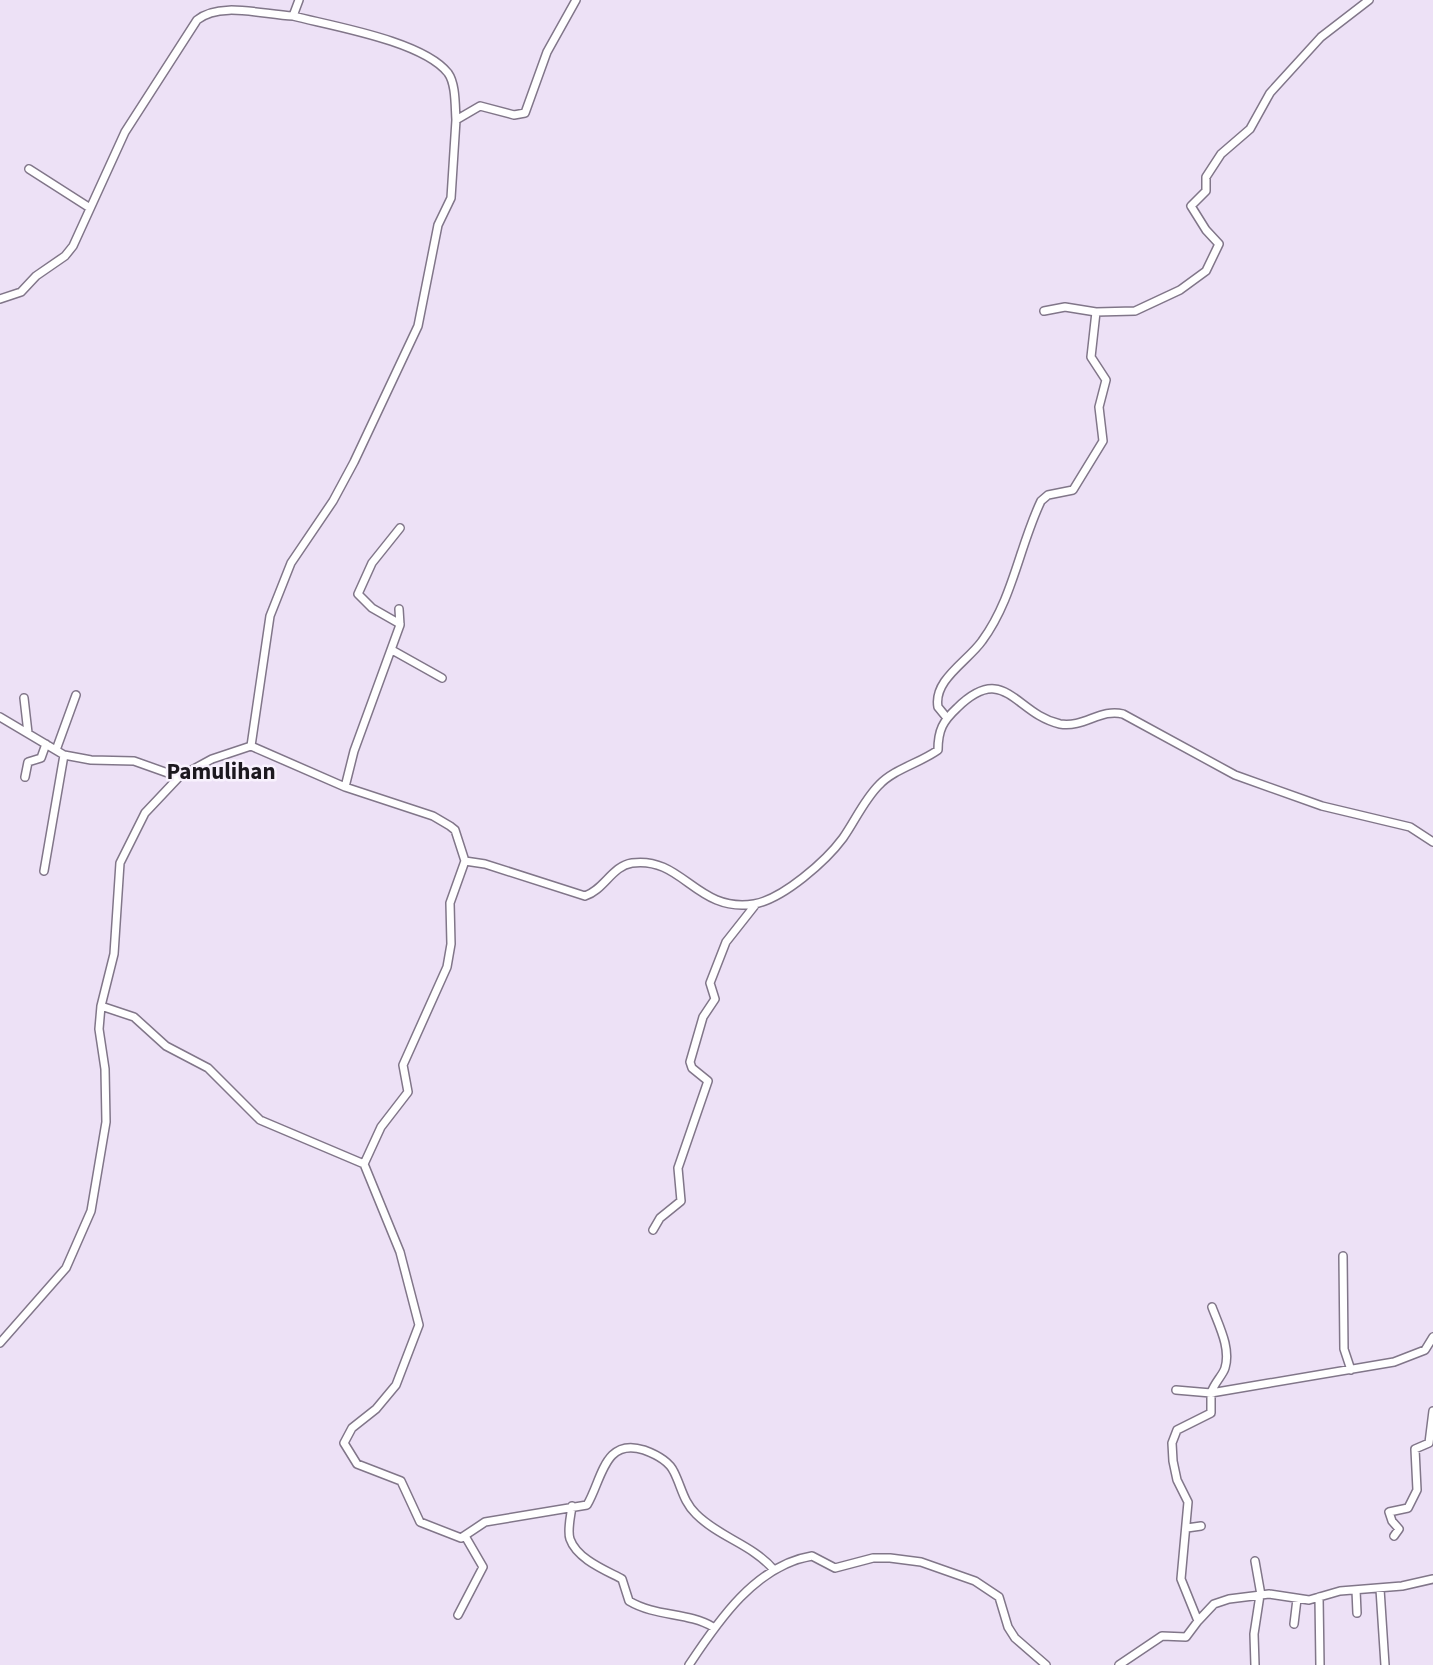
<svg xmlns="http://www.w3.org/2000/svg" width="1433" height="1665" viewBox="0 0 1433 1665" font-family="'Source Sans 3',sans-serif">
<rect width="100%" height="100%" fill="#ede1f6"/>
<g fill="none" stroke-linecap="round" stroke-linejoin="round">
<defs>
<path id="minor" d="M293,16c39,10 130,25 155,57 8,11 7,33 8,47
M29,169l61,39
M0,299l21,-7 15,-16 29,-20 8,-10 52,-114 72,-112c23,-19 67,-5 96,-4l6,-16
M1044,311l21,-4 31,5
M400,528l-28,35 -14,31 14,14 28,16
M392,650l50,28
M24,698l4,35
M0,717l64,38 27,5 43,1 45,16 33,-18 39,-13 94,41 88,29 17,10 5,4 10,31 20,3 100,32c19,-6 27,-30 47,-33 51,-7 64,50 122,41 29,-5 72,-43 89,-66 12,-17 21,-38 36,-53 15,-16 41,-22 59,-35 0,-20 5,-29 19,-42 48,-47 58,6 103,16 24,4 41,-16 63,-10l112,61 87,31 88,21 23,15
M947,718l-9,-11c-5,-27 30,-46 44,-66 31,-42 37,-94 59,-140l7,-6 25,-5 30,-49 -4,-34 7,-27 -15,-23 5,-45 39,-1 45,-21 26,-19 13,-27 -13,-14 -15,-24 15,-15v-14l15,-23 29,-25 20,-36 51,-56 48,-37
M251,746l19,-130 21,-53 42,-62 21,-39 64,-136 20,-101 13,-27 5,-78 24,-14 34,9 11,-2 22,-61 29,-52
M56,750l20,-55
M25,777l3,-15 13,-4 5,-14
M345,787l9,-36 46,-126 -1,-16
M44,871l20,-116
M101,1006l33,11 32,29 42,22 52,52 104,44 36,88 19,73 -23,60 -20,24 -24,19 -8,15 13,21 44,17 19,41 41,16 24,-16 102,-17c15,-25 17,-68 57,-55 11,4 25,11 30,22 8,16 9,29 22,42 24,24 56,30 78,56
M364,1164l17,-37 27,-35 -5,-27 44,-98 4,-23 -1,-41 15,-42
M653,1230l7,-12 21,-17 -3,-33 30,-87 -16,-13 -2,-6 13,-45 12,-18 -5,-16 16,-41 30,-38
M1343,1256l1,93 7,21
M0,1343l66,-75 25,-57 15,-89 -1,-53 -6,-40 2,-23 13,-52 6,-91 25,-50 34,-36
M1176,1390l35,3c3,-10 12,-18 14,-25 6,-20 -6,-42 -13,-61
M572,1506c-1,9 -5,24 -2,33 7,20 35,31 52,40l7,22c27,16 59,11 84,26
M1187,1528l14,-2
M1394,1536l5,-7 -7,-8 -3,-9 19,-4 9,-18 -2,-41 14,-6 4,-32
M1255,1561l6,34
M1380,1589l5,76
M1356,1590l1,23
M1319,1597l1,68
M458,1615l25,-48 -18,-31
M1198,1621l16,-17 15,-5 40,-5 40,6 31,-9 62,-5 31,-7
M1294,1624l3,-25
M689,1665c29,-44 67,-100 123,-109l23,12 38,-10h17l31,4 54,19 24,16 9,30 7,11 31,27
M1119,1665l43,-29 24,1 12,-16 -17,-42 7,-77 -11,-22 -4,-19 -1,-18 5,-13 34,-17v-20l183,-31 31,-12 8,-13
M1255,1665l-1,-31 6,-39"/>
</defs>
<use href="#minor" stroke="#817689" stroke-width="10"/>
<use href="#minor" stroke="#fff" stroke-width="7"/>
</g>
<g text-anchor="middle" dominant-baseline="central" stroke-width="5" stroke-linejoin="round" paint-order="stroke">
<g font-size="23" font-weight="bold" fill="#1c181f" stroke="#f8f1fd">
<text x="221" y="771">Pamulihan</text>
</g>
</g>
</svg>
